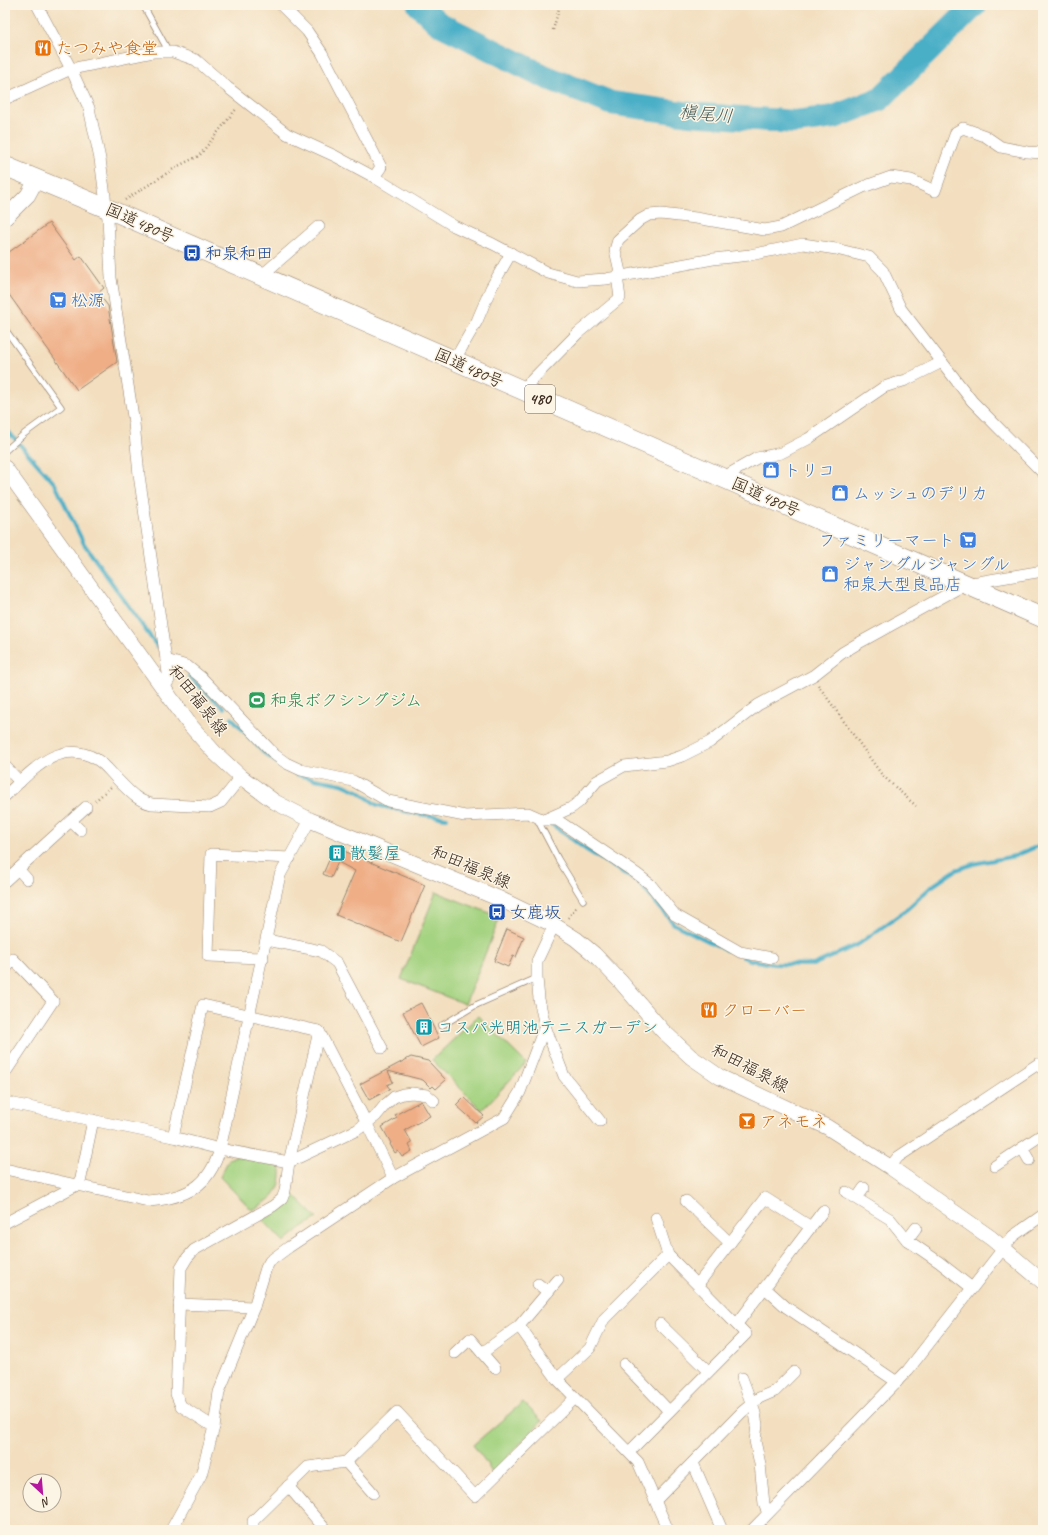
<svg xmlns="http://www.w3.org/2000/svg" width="1048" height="1535" font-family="Caveat,'Klee One',sans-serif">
<rect width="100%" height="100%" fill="#fcf5e5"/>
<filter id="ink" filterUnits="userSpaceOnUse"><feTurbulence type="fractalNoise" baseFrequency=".025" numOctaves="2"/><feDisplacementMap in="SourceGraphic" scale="8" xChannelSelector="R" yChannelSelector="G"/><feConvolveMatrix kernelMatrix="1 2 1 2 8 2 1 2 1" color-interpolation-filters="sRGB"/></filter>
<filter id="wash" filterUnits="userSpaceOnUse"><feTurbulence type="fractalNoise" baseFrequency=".012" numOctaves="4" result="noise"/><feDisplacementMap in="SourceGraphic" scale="16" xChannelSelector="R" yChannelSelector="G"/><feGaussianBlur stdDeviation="0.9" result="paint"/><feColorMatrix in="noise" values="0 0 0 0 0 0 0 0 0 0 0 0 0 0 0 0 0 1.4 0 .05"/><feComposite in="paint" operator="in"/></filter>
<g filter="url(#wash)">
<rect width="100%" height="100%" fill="#f3dfc0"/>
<g fill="#a4d381" stroke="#707e50">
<path d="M436,892L500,917L465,1004L401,979Z"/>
<path d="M478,1016L526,1063L482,1110L432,1060Z"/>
<path d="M235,1156L274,1165L279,1167L281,1170C282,1193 270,1200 252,1210L220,1177L229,1159Z"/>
<path d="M292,1193L317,1218L301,1228L284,1242L263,1220L279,1210Z"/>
<path d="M523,1402L542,1421L492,1473L486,1462L473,1445Z"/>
</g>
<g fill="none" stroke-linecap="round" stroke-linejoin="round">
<g stroke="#48afc7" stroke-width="4">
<path d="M5,428L55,484L84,544L157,646"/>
<path d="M189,676L224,708"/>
<path d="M232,718L264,753L283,767"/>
<path d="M296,774L315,779L342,784L358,791L377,805L411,813L447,818"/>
<path d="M550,823L585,849L638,882L674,924L726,950"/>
<path d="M743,957L750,960L774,964L813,965L859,944L906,910L931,887L956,870L973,864L1015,856L1043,844"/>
</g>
<path stroke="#48afc7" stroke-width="24" d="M419,5L438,23L546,77L611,103L690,114L795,122L834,117L880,99L975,5"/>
</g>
<g id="blocks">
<g fill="#efae86">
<path d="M49,223L76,260L81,256L104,288L98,293L108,306L117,362L77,390L5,289V255Z"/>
<path d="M336,844L345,849L344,851L425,885L401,942L336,915L355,871L338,862L331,878L323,874Z"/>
<path d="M507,929L524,937L516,957L513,956L508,967L494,961Z"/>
<path d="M421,1003L439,1038L421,1047L403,1012Z"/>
<path d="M411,1057L428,1061L446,1080L436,1089L433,1086L431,1088L423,1080L388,1071L393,1082L387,1085L390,1089L369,1100L360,1084Z"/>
<path d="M464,1097L484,1116L476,1123L456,1105Z"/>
<path d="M421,1101L430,1116L405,1130L412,1143L409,1145L412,1151L402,1157L398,1151L395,1153L390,1144L391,1143L382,1127L397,1118L395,1115Z"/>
</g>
</g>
</g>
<g filter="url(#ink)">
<use href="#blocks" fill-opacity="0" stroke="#97846f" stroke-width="1"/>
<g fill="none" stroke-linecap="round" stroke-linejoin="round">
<defs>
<g id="lane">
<path d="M143,5L169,52"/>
<path d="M5,329L61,407L24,434L5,451"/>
<path d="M537,819L558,859L583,900"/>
<path d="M441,1026L476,1005L537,978"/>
</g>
<g id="street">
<path d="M37,5L71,69L89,108L100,159L108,219L111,278L134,423L139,475L169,680L164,688"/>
<path d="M281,5L307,31L322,53L381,167L374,177"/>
<path d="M5,99L71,69L153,52H173L196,60L227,87L287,134L335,156L374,177L454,226L493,244L548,273L577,281L606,279L713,259L750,255L803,244L836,249L869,257L883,271L901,309L972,401L1043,473"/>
<path d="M261,276L319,226"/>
<path d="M621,276L615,250L618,240L640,220L649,215L661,214L696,218L765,230L781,227L863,187L891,177L911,180L935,191L956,132L963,128L985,136L1001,147L1027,152L1043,153"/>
<path d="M454,361L477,321L491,288L511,253"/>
<path d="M521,391L578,333L620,298L617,276"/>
<path d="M722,478L757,458L781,453L808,439L884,387L906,380L942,362"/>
<path d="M166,660L187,666L202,678L275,755L286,763L301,770L353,781L388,801L465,816L528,813L544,820L571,808L579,802L597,781L624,766L667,761L682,756L710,742L758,705L814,675L842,653L857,644L966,584L1043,571"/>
<path d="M5,766L20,782"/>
<path d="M5,796C30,773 59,737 96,759C105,764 111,773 118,780C129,791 137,801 152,804L210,807L221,802L241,777"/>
<path d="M546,820H557L637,874L650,884L675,915L740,952L772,958"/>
<path d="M71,821L80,830"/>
<path d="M18,869L27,879"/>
<path d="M5,881L86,807"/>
<path d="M267,940L321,951L337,963L382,1048"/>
<path d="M263,958L208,956L211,854L290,858"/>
<path d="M5,970L13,959L53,1001L5,1073"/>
<path d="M545,1026L564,1076L600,1121"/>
<path d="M5,1102L173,1137L220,1149L289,1162L357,1130L376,1116L385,1105L394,1097L403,1094L412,1093L427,1095L434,1101"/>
<path d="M173,1137L203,1005L319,1031"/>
<path d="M1022,1148L1029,1160"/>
<path d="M995,1166L1043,1134"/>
<path d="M890,1167L898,1157L1038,1064L1043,1070"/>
<path d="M5,1169L148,1201C186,1198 209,1187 220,1149L280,875L310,820"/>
<path d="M846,1192L890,1219L907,1240L939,1262L972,1288"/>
<path d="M857,1198L864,1188"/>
<path d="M686,1201L730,1243"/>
<path d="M656,1218L668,1255"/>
<path d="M5,1223L77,1185L81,1178L93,1120"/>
<path d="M907,1240L916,1228"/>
<path d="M538,1284L548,1292"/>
<path d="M698,1284L765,1198L811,1227"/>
<path d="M765,1288L786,1307L897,1382"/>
<path d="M179,1304L254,1307"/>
<path d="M660,1324L708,1371"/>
<path d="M737,1324L823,1211"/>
<path d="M519,1326L557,1379L638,1462L668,1530"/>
<path d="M455,1353L470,1339L495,1368"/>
<path d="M482,1353L519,1326L558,1280"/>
<path d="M624,1364L669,1411"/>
<path d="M742,1378L755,1413L757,1425L755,1441L760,1464L764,1504L768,1513"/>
<path d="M557,1379L590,1348L604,1319L668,1255L746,1334L630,1451"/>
<path d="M214,1427L181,1406L176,1394L181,1268L187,1258L194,1250L273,1206L282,1199L285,1191L289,1162L319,1031L366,1122L393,1178"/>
<path d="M346,1462L373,1493"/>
<path d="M693,1463L722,1530"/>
<path d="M288,1486L326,1530"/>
<path d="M656,1500L742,1412L759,1398L775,1391L794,1372"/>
<path d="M171,1530L201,1475L214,1427L219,1392L254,1307L266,1268L270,1261L289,1247L393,1178L504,1118L520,1092L545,1026L539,999L537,978V961L554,925"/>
<path d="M253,1530V1521L308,1467L346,1462L397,1412L475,1496L575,1398"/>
<path d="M752,1530L908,1370L1013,1236L1043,1215"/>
</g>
<g id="secondary">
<path d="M5,218L28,195L36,180"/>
<path d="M5,468L190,725L214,752L241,777L275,802L310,820L500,899L554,925L576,939L594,954L620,981L662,1030L691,1057L720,1077L827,1127L890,1167L991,1238L1043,1282"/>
</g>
<path id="highway" d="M5,166L113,211L1043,618"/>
</defs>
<use href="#lane" stroke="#97846f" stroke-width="7"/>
<use href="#street" stroke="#97846f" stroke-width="12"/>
<use href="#secondary" stroke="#97846f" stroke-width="16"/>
<use href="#highway" stroke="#97846f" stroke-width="20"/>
<g stroke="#97846f" stroke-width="2.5" stroke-dasharray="1 3" stroke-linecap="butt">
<path d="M553,30L560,5"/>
<path d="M125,200L178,166L199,156L237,108"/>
<path d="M818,685L882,775L916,806"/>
<path d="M95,801L111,787"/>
<path d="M568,918L577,906"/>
</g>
<use href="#lane" stroke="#fff" stroke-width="5.5"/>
<use href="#street" stroke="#fff" stroke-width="11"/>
<use href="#secondary" stroke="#fff" stroke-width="15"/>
<use href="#highway" stroke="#fff" stroke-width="19"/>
</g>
</g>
<defs>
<symbol id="restaurant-square" viewBox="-11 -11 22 22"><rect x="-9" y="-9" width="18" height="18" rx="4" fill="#e8710a" stroke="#fcf5e5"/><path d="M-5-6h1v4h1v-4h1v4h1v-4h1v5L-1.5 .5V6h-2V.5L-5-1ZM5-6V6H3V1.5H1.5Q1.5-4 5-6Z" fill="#fff"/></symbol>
<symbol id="bus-square" viewBox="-11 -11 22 22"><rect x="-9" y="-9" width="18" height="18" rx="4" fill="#1a4fb4" stroke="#fcf5e5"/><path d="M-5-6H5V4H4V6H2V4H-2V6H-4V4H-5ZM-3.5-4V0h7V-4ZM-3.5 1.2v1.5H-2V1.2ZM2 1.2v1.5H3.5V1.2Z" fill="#fff"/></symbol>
<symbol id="supermarket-square" viewBox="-11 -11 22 22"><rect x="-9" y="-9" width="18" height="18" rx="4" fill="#3f7fe0" stroke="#fcf5e5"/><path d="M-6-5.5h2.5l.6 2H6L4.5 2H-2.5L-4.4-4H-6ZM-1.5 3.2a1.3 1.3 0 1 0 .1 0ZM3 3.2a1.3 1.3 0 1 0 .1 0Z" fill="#fff"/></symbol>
<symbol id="shop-square" viewBox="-11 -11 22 22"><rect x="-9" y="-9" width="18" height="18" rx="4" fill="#3f7fe0" stroke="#fcf5e5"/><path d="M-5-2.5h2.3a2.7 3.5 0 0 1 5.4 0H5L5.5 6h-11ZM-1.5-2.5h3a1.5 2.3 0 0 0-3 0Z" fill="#fff"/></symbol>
<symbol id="stadium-square" viewBox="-11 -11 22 22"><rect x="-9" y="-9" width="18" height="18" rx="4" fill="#2e9e5b" stroke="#fcf5e5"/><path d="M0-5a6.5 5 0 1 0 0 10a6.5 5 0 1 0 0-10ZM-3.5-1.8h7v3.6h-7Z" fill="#fff"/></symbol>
<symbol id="building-square" viewBox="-11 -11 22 22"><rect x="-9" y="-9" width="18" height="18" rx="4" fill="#0f9aa8" stroke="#fcf5e5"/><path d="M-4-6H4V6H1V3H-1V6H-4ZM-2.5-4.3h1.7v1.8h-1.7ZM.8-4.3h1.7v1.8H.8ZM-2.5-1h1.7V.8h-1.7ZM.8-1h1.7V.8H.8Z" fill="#fff"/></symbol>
<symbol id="bar-square" viewBox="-11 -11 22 22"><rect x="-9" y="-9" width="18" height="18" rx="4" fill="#e8710a" stroke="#fcf5e5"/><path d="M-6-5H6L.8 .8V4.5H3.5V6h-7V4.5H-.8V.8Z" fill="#fff"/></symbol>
</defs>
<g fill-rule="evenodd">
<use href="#restaurant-square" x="33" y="38" width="20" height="20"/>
<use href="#bus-square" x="182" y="243" width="20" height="20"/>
<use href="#supermarket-square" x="48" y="290" width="20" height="20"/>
<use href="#shop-square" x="761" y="460" width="20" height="20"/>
<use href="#shop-square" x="830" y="483" width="20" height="20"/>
<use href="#supermarket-square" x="958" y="530" width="20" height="20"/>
<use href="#shop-square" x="820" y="564" width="20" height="20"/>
<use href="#stadium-square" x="247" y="690" width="20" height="20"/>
<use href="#building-square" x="327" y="843" width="20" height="20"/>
<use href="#bus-square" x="487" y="902" width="20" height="20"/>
<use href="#restaurant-square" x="699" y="1000" width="20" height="20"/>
<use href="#building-square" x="414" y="1017" width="20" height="20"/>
<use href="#bar-square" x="737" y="1111" width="20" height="20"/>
</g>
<g text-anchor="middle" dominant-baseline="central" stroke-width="3" stroke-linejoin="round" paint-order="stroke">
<rect fill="#fcf5e5" stroke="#75675a" stroke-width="1" x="525" y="385" width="30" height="28" rx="3"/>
<g font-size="16" font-weight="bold" fill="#3b2a1e">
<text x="540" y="399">480</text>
</g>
<g font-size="17" fill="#c56008" stroke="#fcf5e5" text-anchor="start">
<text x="56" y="48">たつみや食堂</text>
<text x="722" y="1010">クローバー</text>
<text x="760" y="1121">アネモネ</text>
</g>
<g font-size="17" fill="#3b2a1e" stroke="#fcf5e5">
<text transform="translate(140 223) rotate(24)">国道480号</text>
<text transform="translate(469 368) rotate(24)">国道480号</text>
<text transform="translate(766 497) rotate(24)">国道480号</text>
<text transform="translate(198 700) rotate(52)">和田福泉線</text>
<text transform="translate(471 867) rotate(23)">和田福泉線</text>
<text transform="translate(750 1068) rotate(28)">和田福泉線</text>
</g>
<g font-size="17" fill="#164399" stroke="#fcf5e5" text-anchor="start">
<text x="205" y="253">和泉和田</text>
<text x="510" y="912">女鹿坂</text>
</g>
<g font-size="17" fill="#366cbe" stroke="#fcf5e5" text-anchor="start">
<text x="71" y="300">松源</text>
<text x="784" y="470">トリコ</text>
<text x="853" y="493">ムッシュのデリカ</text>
<text x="955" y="540" text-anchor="end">ファミリーマート</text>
<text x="843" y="564">ジャングルジャングル<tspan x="843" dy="20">和泉大型良品店</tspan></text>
</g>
<g font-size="17" fill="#27864d" stroke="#fcf5e5" text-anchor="start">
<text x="270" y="700">和泉ボクシングジム</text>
</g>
<g font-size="17" fill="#0d838f" stroke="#fcf5e5" text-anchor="start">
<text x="350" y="853">散髪屋</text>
<text x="437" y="1027">コスパ光明池テニスガーデン</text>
</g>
<g font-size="18" font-style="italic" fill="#405959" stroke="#fcf5e5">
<text transform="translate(706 114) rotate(5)">槇尾川</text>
</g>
</g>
<rect width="1048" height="1535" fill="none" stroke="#fcf5e5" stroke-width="20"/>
<g transform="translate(42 1493) rotate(154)"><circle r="19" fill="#fcf5e5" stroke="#afa495"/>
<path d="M0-3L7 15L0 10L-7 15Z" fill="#b5179e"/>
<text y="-6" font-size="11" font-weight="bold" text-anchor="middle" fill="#3b2a1e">N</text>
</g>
</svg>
